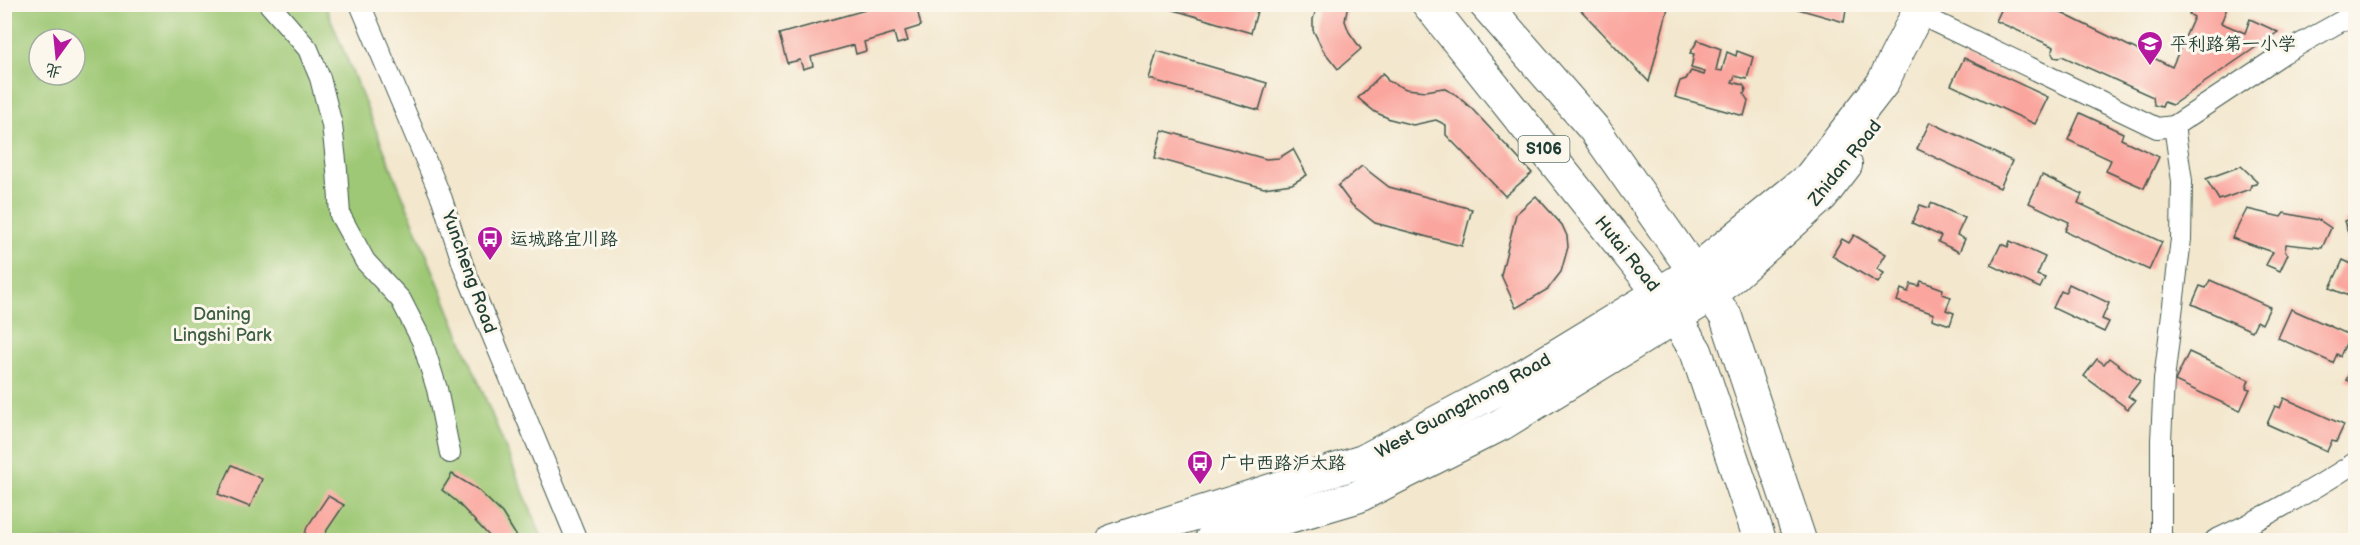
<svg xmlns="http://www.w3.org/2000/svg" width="2360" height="545" font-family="'Balsamiq Sans','LXGW WenKai TC',sans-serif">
<rect width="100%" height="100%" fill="#fbf7ec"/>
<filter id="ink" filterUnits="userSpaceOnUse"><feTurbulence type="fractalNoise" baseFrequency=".0167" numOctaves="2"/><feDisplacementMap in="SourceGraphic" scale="12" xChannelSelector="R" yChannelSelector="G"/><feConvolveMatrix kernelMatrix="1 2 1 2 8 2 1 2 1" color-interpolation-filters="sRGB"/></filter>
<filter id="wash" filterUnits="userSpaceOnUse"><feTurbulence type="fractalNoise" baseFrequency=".008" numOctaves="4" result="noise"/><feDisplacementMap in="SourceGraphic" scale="24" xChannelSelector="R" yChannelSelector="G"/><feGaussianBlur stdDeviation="1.35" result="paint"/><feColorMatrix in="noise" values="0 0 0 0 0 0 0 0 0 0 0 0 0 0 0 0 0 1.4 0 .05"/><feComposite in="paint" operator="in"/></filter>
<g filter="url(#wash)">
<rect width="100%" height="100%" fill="#f3e7cd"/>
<path fill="#9ec875" stroke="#5e8254" stroke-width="1.5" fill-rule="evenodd" d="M4,5H325L543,540H5ZM39,39H75V75H39Z"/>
<g id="blocks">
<g fill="#faa69e">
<path d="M887,4H916L921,26L905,31L908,41L897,44L894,33L864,42L866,51L856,54L854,45L811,57L813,66L803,69L800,60L787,63L779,34Z"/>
<path d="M1154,4H1259L1251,33Z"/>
<path d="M1318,4H1348L1345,21L1349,32L1361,49L1338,69L1323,50L1313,30V19Z"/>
<path d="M1575,4H1669L1649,82Z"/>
<path d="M1847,4L1844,22L1784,5V4Z"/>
<path d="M2004,4H2050L2049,7L2172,67L2194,17L2189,14L2193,4H2219L2227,8L2221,23L2245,33L2250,19L2278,32L2172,105L2164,102L2162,107L2154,105L2153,97L2062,56L2059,58L2054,57L2052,53L2054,47L1996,21Z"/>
<path d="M1698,40L1721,49L1716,70L1722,71L1727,52L1736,56L1737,51L1753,57L1747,79L1735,76L1732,82L1743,85L1746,89L1744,94L1748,101L1744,116L1675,97L1680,81L1686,79L1691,71L1704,75L1705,72L1691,68L1694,54L1690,53Z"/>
<path d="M1157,51L1267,83L1259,110L1149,79Z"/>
<path d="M1964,58L2048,97L2035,124L1951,85Z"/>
<path d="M1383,73L1388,81L1406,89L1426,91L1443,88L1455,94L1472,109L1532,173L1505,196L1446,135V125L1436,120L1413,125L1390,119L1375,112L1358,98Z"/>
<path d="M2080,113L2123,133L2121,139L2159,157L2144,188L2106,171L2111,160L2068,140Z"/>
<path d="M1930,122L2012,161L2000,188L1917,149Z"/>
<path d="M1162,130L1266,159L1279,158L1293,149L1307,175L1292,184L1264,188L1155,158Z"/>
<path d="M1362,166L1389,187L1472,209L1462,246L1375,223L1352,205L1338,186Z"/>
<path d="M2241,166L2257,181L2256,184L2251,185L2250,189L2219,200L2206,179Z"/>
<path d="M2042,175L2082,194L2078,203L2162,242L2149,270L2065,231L2069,222L2029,203Z"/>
<path d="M1536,196L1562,225L1567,236L1568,247L1561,272L1554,281L1548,289L1516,308L1501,275L1516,214Z"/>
<path d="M1931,203L1965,218L1957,235L1965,239L1959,252L1938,242L1941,236L1912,223L1920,205L1929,208Z"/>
<path d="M2247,209L2281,217L2284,213L2319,220L2331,228L2322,248L2286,244L2285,252L2288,254L2280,271L2266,265L2273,252L2232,238Z"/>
<path d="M2356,217V254L2344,221Z"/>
<path d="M1854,235L1886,254L1877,269L1884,273L1878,283L1832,256L1842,239L1849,243Z"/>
<path d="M2010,241L2045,257L2037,275L2045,278L2040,288L1991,265L2001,244L2008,247Z"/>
<path d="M2343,260L2356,266V299L2330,288Z"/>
<path d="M2210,280L2270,307L2262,324L2257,321L2252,331L2192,304L2200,286L2206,288Z"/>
<path d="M1921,281L1943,289L1942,294L1951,297L1946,310L1954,313L1950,325L1932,319L1934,314L1897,301L1901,289L1908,292L1911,284L1919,286Z"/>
<path d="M2069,284L2109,303L2102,319L2109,322L2104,332L2053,308L2061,291L2065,293Z"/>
<path d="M2291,309L2350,335L2340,356L2337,354L2333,363L2278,338Z"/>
<path d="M2189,352L2249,380L2246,388L2250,389L2240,411L2175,381Z"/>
<path d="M2109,358L2140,381L2128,396L2135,401L2128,409L2084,376L2097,359L2104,364Z"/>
<path d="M2356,360V384L2346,380Z"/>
<path d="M2284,398L2344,425L2336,442L2332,441L2327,451L2267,424L2275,406L2280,408Z"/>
<path d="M232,465L262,479L250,507L218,494Z"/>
<path d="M452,474L477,489L502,513L519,540H493L456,501L442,490Z"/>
<path d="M328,496L344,505L327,530L324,540H303L307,527Z"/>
</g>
</g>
</g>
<g filter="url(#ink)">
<use href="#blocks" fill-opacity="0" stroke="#3f564b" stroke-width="1.5"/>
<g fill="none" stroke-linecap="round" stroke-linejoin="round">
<defs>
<g id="street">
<path d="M269,4L308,49L320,78L332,125L337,170L340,215L365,261L401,300L422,341L437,389L450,453"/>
<path d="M360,4L442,199L463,265L577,540"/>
<path d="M1935,22L2157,128L2174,126"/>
<path d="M2164,540L2161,538V440L2164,380L2181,239L2182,181L2174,126L2284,53L2356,13"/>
<path d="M2215,540C2264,518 2310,492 2356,462"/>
</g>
<g id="primary">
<path d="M1428,4L1660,294L1696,351L1760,540"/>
<path d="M1485,4L1594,129L1726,317L1800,540"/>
<path d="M1113,540L1363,461L1514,381L1695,271L1810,177L1882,84L1922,4"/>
<path d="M1211,540L1357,497L1502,424L1712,295L1822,196L1846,165"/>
</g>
</defs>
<use href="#street" stroke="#3f564b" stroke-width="22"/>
<use href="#primary" stroke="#3f564b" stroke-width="34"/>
<use href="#street" stroke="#fff" stroke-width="20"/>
<use href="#primary" stroke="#fff" stroke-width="32"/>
</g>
</g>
<defs>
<symbol id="school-pin" viewBox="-11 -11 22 30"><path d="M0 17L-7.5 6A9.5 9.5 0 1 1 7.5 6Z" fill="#b5179e" stroke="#fbf7ec"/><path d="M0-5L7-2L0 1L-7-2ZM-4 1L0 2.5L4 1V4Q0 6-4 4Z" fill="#fff"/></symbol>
<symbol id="bus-pin" viewBox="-11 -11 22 30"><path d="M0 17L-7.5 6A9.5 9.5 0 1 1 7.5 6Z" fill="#b5179e" stroke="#fbf7ec"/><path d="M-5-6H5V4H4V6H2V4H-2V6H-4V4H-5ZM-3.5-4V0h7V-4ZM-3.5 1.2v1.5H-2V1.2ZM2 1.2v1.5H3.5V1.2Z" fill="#fff"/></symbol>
</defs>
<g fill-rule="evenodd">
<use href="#school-pin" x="2135" y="29" width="30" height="40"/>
<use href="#bus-pin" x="475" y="224" width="30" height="40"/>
<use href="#bus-pin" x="1185" y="448" width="30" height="40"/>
</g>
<g text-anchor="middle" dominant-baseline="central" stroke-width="6" stroke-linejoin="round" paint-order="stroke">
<rect fill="#fbf7ec" stroke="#61756b" stroke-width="1.5" x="1518.5" y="136" width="51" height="26" rx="4.5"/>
<g font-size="16" font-weight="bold" fill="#1f3d34">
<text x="1544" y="149">S106</text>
</g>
<g font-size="18" fill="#1f3d34" stroke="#fbf7ec" text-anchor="start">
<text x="2170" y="44">平利路第一小学</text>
<text x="510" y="239">运城路宜川路</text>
<text x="1220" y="463">广中西路沪太路</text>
</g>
<g font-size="18" fill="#1f3d34" stroke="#fbf7ec">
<text transform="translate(1845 163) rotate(-51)">Zhidan Road</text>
<text transform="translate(1627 254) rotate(51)">Hutai Road</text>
<text transform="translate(469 272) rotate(70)">Yuncheng Road</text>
<text transform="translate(1463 406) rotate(-29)">West Guangzhong Road</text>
</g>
<g font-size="18" fill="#3f6044" stroke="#fbf7ec">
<text x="222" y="314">Daning<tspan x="222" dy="21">Lingshi Park</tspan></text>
</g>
</g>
<rect width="2360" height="545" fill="none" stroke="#fbf7ec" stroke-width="24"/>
<g transform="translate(57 57) rotate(195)"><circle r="28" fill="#fbf7ec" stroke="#a3ada2" stroke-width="1.5"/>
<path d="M0-4.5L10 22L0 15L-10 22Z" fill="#b5179e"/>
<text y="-9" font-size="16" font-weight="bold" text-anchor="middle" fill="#1f3d34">北</text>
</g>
</svg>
